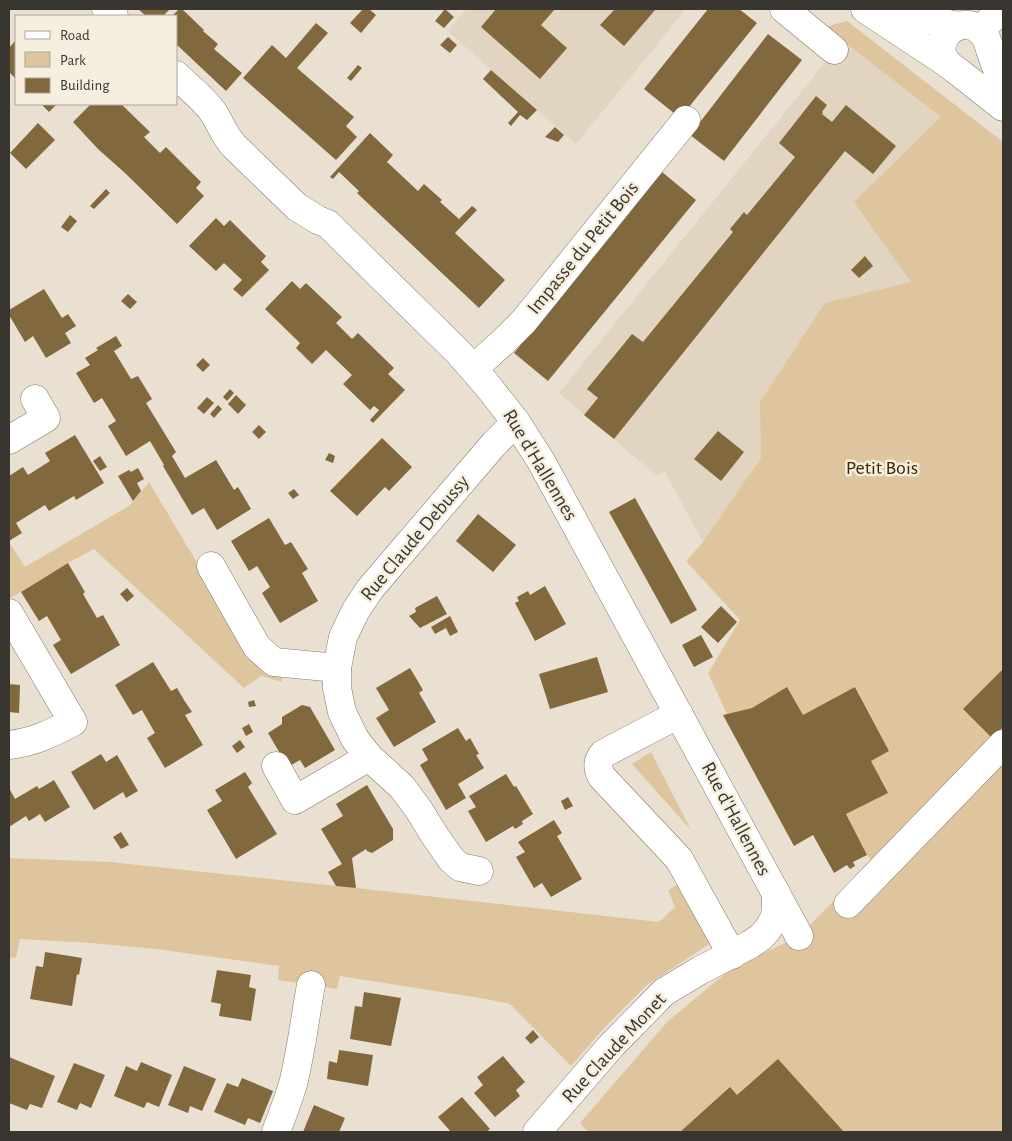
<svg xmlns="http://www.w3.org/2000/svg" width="1012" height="1141" font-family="'Alegreya Sans',sans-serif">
<rect width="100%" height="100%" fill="#e9e0d2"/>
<g fill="#e1d4c0">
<path d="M466,9H686L576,144L491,70L448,31Z"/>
<path d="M843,40L941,117L1003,170L703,542L665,472L656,475L559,393Z"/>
</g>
<g fill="#dec59d">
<path d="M847,21L1003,142V1132H588L580,1123L668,1021L731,969L799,936L872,862L867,855L846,814L888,793L871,761L889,751L856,687L803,715L787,687L752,708L727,714L708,673L740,620L686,561L703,542L761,458L760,402L825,303L911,282L854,202L941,117L825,27Z"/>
<path d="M149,482L246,645L282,676V682L261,676L244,688L94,549L68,563L9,599V542L25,567L129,506Z"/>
<path d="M651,752L691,830L632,764Z"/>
<path d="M9,858L110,862L356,888L659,922L675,907L668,890L681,883L714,941L647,985L605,1027L571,1066L510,1004L486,999L340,976L337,989L278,980L279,966L156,949L91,943L20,939L16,958L9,957Z"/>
</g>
<g fill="#81683d">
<path d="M138,9H170L163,16H146Z"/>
<path d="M179,9H182L204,30L203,31L218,44L214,49L242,73L226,91L176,44V16H172Z"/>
<path d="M363,9H369L376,15L361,33L350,23Z"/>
<path d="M445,9L454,17L444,28L435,21Z"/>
<path d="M496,9H555L541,25L567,48L540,79L481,27Z"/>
<path d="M615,9H656L624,46L600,25Z"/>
<path d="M708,9H739L757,23L680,118L644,89Z"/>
<path d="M316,23L328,33L297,68L354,117L346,126L357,137L336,160L243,78L272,45L286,58Z"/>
<path d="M768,34L802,60L724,161L690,135Z"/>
<path d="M448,37L457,45L450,53L440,45Z"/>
<path d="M16,40V79L9,72V48Z"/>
<path d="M358,65L362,68L351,81L347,78Z"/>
<path d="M491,70L537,110L527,120L520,115L511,126L508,123L518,112L483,79Z"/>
<path d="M816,96L827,105L822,112L823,113L822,114L832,122L846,105L896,146L873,174L845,151L614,439L584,415L598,398L587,389L632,334L643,342L733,232L730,229L744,212L747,215L795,157L779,143Z"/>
<path d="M41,104H57L49,112Z"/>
<path d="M91,104H121L150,132L144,137L160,153L166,147L201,182L196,188L204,196L177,224L125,173L98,149L73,122Z"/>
<path d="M38,123L55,140L26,169L10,153Z"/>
<path d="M555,127L564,135L558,142L545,137Z"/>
<path d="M370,133L393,155L387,162L418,191L424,184L442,200L440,202L459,219L472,206L477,210L455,233L505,280L479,308L357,193L359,191L339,172L333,179L330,177Z"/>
<path d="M662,172L696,200L548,381L514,353Z"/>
<path d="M106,189L110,193L94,209L90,206Z"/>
<path d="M70,215L77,221L68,232L61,227Z"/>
<path d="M216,218L224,226L230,220L266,256L261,262L269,270L242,297L233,289L242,280L224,263L216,271L189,246Z"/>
<path d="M865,256L873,266L859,278L851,270Z"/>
<path d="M292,281L300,289L306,283L342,317L336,323L352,339L358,333L394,368L388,374L405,390L373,423L370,420L379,410L374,406L370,410L343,384L352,375L326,350L312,364L296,348L300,343L265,309Z"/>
<path d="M44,289L62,318L68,314L76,326L65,333L71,343L46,358L33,336L25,342L9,315V310Z"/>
<path d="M128,294L137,302L130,309L121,301Z"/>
<path d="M116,336L122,346L114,351L131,379L138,376L152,399L146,403L176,452L172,456L185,478L216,460L234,490L238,487L251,509L217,530L204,508L192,515L163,466L164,465L150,441L126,456L108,426L116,421L102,398L94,403L76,373L90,365L85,358L98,350L96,348Z"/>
<path d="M203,358L210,365L203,372L196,365Z"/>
<path d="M230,389L234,393L227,401L223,397Z"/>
<path d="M236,395L246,405L238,414L228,404Z"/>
<path d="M207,397L214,403L204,414L197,408Z"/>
<path d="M218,405L222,409L214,418L210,414Z"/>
<path d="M259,425L266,432L259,439L252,432Z"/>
<path d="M718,431L744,452L721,481L694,459Z"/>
<path d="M75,435L104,483L76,500L74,496L49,511L45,505L16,523L22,533L9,541V476L23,467L28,475L50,461L45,453Z"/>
<path d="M382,438L412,467L389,491L385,487L357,516L330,491Z"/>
<path d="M329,453L335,456L333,463L325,460Z"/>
<path d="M100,456L107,467L100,471L93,461Z"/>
<path d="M138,468L144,479L137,483L141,491L133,501L118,476L129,470L131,472Z"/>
<path d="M294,489L299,495L293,499L288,493Z"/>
<path d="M635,498L697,610L671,624L644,575L609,512Z"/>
<path d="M478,514L516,545L493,572L456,541Z"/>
<path d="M269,518L285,545L291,542L308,569L302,573L318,601L280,623L262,593L270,587L257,566L249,571L231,541Z"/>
<path d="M68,563L85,592L83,594L97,618L103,615L120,645L71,674L53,645L61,640L47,616L39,621L21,592Z"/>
<path d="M545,586L566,624L535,641L515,603L519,601L517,597L528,591L530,595Z"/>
<path d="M127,588L134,596L127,602L120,594Z"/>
<path d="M437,596L447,614L420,628L409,616L416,612L415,608Z"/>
<path d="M721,606L737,622L718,643L701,627Z"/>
<path d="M450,616L458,632L450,636L446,628L435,634L431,627Z"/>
<path d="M701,635L713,657L694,667L682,645Z"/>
<path d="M597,657L608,692L550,709L539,674Z"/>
<path d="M153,662L171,691L177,688L184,700L192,712L185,715L203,745L165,768L147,738L155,733L142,710L133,715L115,685Z"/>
<path d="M410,668L423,690L419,693L436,722L394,747L376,718L389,710L376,688Z"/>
<path d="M1003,669V727L992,738L963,709Z"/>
<path d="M9,684L20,685L19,713L9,712Z"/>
<path d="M787,687L803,715L855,687L889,751L871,761L888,793L846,814L867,855L853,862L855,866L850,869L847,865L834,873L813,835L794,846L723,715L752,708Z"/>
<path d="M254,700L256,706L249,707L248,702Z"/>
<path d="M302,705L310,707L335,750L305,768L300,760L288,767L268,733L282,724V717Z"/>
<path d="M249,724L253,732L246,736L242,728Z"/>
<path d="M458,728L466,741L470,738L479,754L476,755L484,768L458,784L466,798L446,810L420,765L428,760L422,749Z"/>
<path d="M240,740L245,747L237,753L232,746Z"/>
<path d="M101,754L106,762L117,755L138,791L126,798L123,792L94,810L71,772Z"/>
<path d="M245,772L252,783L248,787L277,834L236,859L207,810L222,801L215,790Z"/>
<path d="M506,774L514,787L516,786L533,814L522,821L523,824L515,829L513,826L486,842L468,811L476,807L469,796Z"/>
<path d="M54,780L70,807L45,822L40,814L29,821L26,816L9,827V788L15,799L37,786L39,789Z"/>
<path d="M367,785L393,829V840L372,853L367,851L366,849L352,858L356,888L336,886L328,872L342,864L321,829L343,816L336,804Z"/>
<path d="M568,797L573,806L565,810L561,801Z"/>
<path d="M554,820L562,833L557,836L582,879L551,897L542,883L534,888L516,857L525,852L518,842Z"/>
<path d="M121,832L129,845L121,849L113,837Z"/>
<path d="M45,952L82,958L79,975L77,974L72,1006L30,999L36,966L43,967Z"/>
<path d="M217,970L251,975L249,987L256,989L251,1021L219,1016L221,1004L211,1002Z"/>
<path d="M364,992L401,998L391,1046L350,1039L355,1006L362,1007Z"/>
<path d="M533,1030L539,1037L531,1044L525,1038Z"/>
<path d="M339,1050L373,1055L368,1086L327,1079L329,1061L337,1063Z"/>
<path d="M503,1056L525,1082L516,1090L520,1096L495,1117L474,1093L483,1085L477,1077Z"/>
<path d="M9,1057L55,1076L42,1108L30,1104L27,1110L9,1103Z"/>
<path d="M778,1059L844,1132H680L730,1087L737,1095Z"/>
<path d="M141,1062L172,1075L159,1107L147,1102L144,1108L114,1096L126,1066L137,1071Z"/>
<path d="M74,1063L105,1075L91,1108L80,1103L77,1110L57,1102Z"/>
<path d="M184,1066L216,1079L202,1111L190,1106L188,1113L168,1105Z"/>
<path d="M242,1078L273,1091L260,1123L248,1118L245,1125L214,1112L227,1083L238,1087Z"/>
<path d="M462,1097L490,1129L486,1132H451L438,1117Z"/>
<path d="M314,1105L345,1118L339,1132H303Z"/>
</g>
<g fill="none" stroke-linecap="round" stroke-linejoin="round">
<defs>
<g id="minor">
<path d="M106,9L114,16"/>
<path d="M784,9L834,50"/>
<path d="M865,9L947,63"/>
<path d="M894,9L923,19L959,26"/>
<path d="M980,31L1001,9"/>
<path d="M176,75C188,87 203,98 213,112C221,124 223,134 234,146L297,207L318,220L328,224L341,237L459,353L487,385L516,422L541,461L799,936"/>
<path d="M1003,86C999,75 995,64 991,53C989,47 988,40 984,35C962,5 919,48 956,70L1003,107"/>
<path d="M473,369L503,342L524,321L686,120"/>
<path d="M9,440L46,418L35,399"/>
<path d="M211,566L257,647L274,662L337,668"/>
<path d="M9,613L73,722C50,734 34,742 9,745"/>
<path d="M679,714L603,754C597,761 597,769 602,777L679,859L732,955"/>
<path d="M276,766L295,800L369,757"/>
<path d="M479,871L460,867L451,859L433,833L419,810L402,787L369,757L355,739L342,712L337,688V668L343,637L356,610L370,589L494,444L516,422"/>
<path d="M848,904L1003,744"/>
<path d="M276,1132C282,1116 288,1101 293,1084C301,1052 305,1018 311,985"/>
<path d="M537,1132L611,1046L664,992L699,971L751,944L761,937L768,929L775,917L776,905V893"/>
</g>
</defs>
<use href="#minor" stroke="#827a6e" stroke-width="29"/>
<use href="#minor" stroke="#fff" stroke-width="28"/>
</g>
<g text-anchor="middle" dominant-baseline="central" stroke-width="5" stroke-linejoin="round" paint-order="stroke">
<g font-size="20" fill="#393631" stroke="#f6eedf">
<text transform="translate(583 248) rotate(-51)">Impasse du Petit Bois</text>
<text transform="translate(540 465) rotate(59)">Rue d'Hallennes</text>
<text transform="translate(415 538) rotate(-50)">Rue Claude Debussy</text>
<text transform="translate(736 819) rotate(62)">Rue d'Hallennes</text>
<text transform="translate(614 1048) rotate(-47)">Rue Claude Monet</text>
</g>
<g font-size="20" fill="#3b2801" stroke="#f6eedf">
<text x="882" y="468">Petit Bois</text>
</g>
</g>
<rect width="1012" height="1141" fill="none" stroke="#393631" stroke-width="20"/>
<rect x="15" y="15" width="162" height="90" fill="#f6eedf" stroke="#aaa499"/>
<rect x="25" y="31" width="25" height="8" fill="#ffffff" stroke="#aaa499"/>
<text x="60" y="40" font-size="15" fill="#393631">Road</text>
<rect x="25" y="52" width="25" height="15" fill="#dec59d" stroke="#aaa499"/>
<text x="60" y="65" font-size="15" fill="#393631">Park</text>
<rect x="25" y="78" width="25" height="15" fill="#81683d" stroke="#aaa499"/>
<text x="60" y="90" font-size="15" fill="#393631">Building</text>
</svg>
